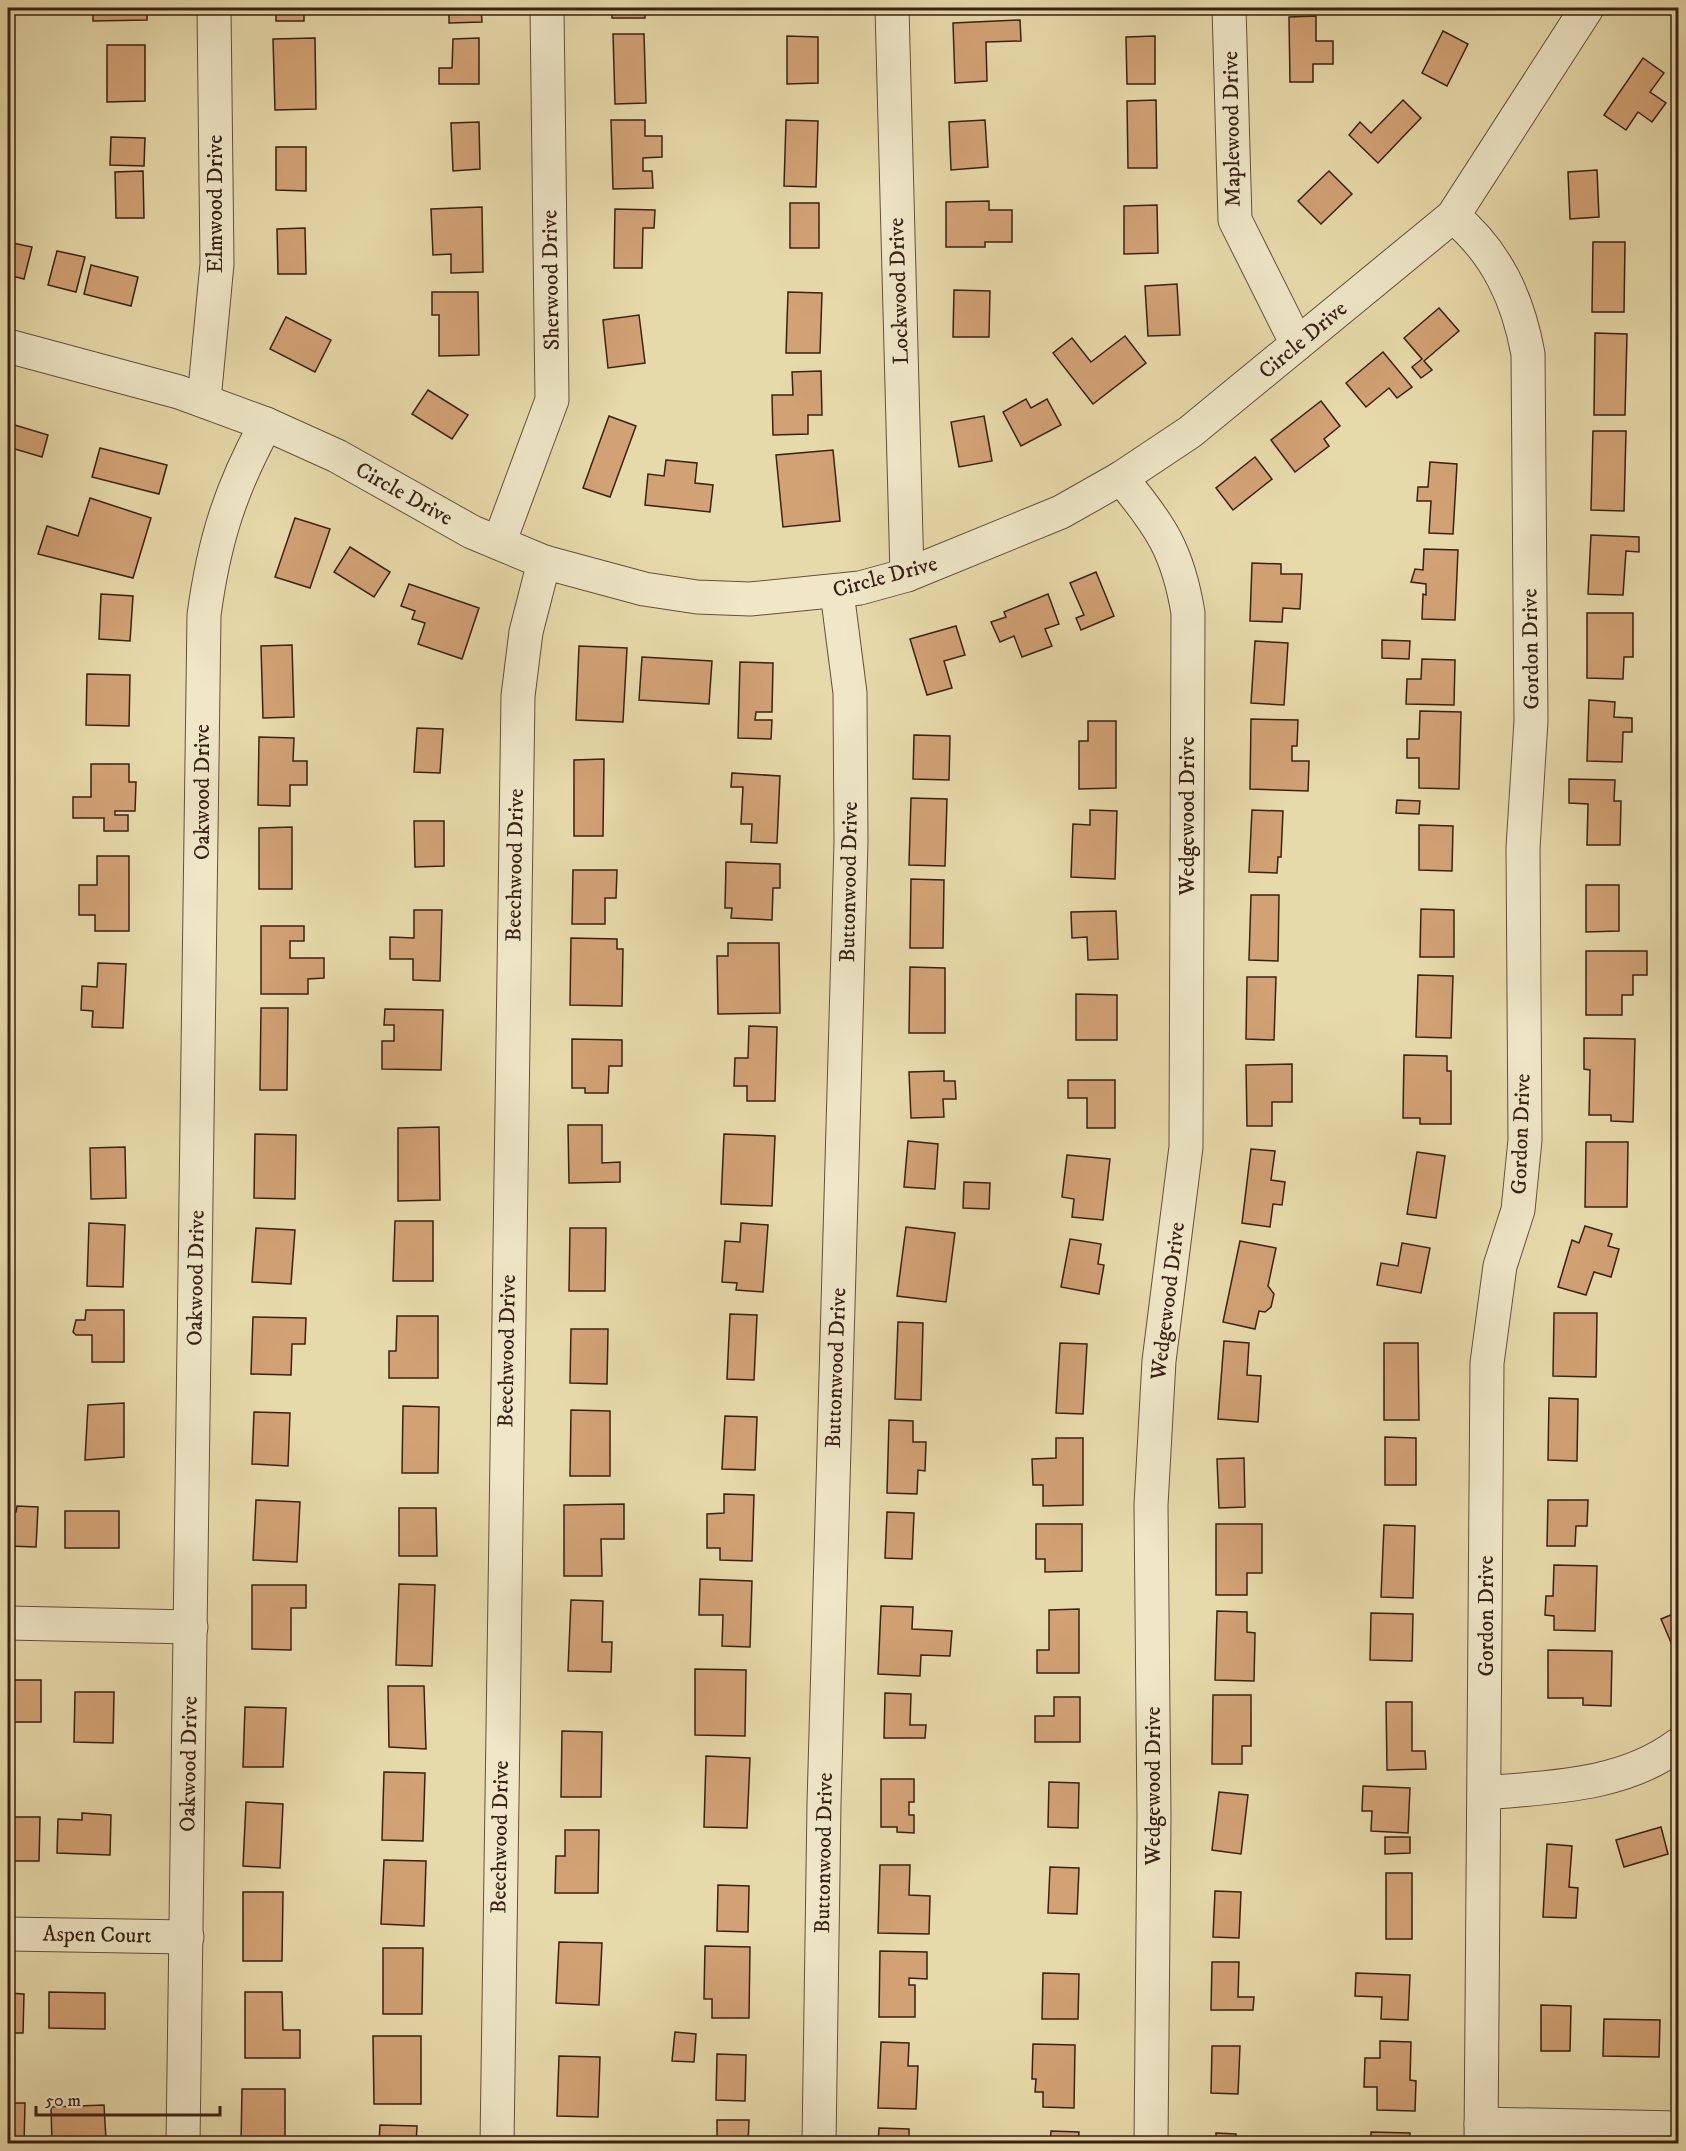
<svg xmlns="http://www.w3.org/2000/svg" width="1686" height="2151" font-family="'IM FELL DW Pica',serif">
<rect width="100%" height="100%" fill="#e7daaa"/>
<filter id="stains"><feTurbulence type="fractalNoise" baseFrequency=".00333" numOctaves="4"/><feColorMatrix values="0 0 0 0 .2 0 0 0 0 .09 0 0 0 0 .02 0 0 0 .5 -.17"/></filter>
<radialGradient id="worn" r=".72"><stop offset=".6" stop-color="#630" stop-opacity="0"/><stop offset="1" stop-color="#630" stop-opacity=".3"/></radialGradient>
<g fill="#d2a275" stroke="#3a2117" stroke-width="1.5">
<path d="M93,8H147V20L93,21Z"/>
<rect x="276" y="8" width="28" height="13"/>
<path d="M449,8H481L482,22L449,23Z"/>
<rect x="612" y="8" width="33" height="10"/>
<path d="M1316,16V41H1333V64H1313V82H1290L1289,17Z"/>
<path d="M1020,20L1021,41L986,42L987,81L955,83L953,23Z"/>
<path d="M1443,31L1468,44L1447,86L1422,73Z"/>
<path d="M613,34H644L646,103L615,104Z"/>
<path d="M787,36L818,37V83L787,84Z"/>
<path d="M1155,36V84H1127L1126,37Z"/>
<path d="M315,38L316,109L275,110L273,39Z"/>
<path d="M479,38V84H439V68H452L453,39Z"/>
<path d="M107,45H145V101L107,102Z"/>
<path d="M1643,58L1664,73L1650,92L1666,103L1652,122L1638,112L1626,130L1604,115Z"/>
<path d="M1156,100L1157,168H1128L1127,101Z"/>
<path d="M1403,100L1421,118L1378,163L1349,135L1360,122L1371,133Z"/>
<path d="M611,120H645V136H662V157L643,158V171H652L653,188L613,189Z"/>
<path d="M786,120L818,121L816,187L784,186Z"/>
<path d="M985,120L988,167L951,170L949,122Z"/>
<path d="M479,122L480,169L453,171L451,123Z"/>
<path d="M111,137L145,138L144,166L110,165Z"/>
<path d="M276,147H306V191L276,190Z"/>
<path d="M1597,170L1599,217L1570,219L1568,172Z"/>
<path d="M143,171L144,218H116L115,172Z"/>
<path d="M1329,171L1352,194L1321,224L1298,201Z"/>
<path d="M989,201V210H1012V242H985V247H946V202Z"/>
<rect x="790" y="203" width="29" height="45"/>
<path d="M1157,205L1158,253L1124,254V206Z"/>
<path d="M482,207L483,272L451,273V254L433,255L431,209Z"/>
<path d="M615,209L655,210L654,228H643L642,268H614Z"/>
<path d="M305,228L306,274H278L277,229Z"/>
<path d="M8,242L32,247L24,279L8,275Z"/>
<path d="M1593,242H1625L1624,312H1592Z"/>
<path d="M57,251L85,257L76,292L48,285Z"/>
<path d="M91,265L138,277L131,306L84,294Z"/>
<path d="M1177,284L1180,335L1148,336L1145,286Z"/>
<path d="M954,290L990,291L989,337H953Z"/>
<path d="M432,292H478L479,355L439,356V315H432Z"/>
<path d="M788,292L822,293L820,353H786Z"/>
<path d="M1439,308L1459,331L1424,361L1432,370L1421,378L1412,367L1422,359L1404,338Z"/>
<path d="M639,315L645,363L608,368L603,320Z"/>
<path d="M286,317L331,340L315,372L270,349Z"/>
<path d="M1595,333L1627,334L1625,415H1594Z"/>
<path d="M1125,336L1146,363L1093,404L1053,353L1072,338L1091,362Z"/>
<path d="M1383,352L1412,387L1397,398L1389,388L1366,407L1346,383Z"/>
<path d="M821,371L822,415H808V434L773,435L772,395H793L792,372Z"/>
<path d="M428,390L468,415L452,439L412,414Z"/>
<path d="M1026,399L1031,408L1047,399L1061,425L1021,446L1003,412Z"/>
<path d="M1321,401L1340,426L1324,439L1329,446L1295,472L1271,440Z"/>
<path d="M609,416L636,426L610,497L583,488Z"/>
<path d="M984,416L992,461L959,467L951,422Z"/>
<path d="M8,423L48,435L42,457L8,447Z"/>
<path d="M1593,431H1626L1624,511L1591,510Z"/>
<path d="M100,448L167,465L159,494L92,477Z"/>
<path d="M833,450L840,521L783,527L776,455Z"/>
<path d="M1255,457L1272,479L1233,510L1216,488Z"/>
<path d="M666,460L697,463L695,483L713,485L710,512L645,505L648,474L664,476Z"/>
<path d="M1430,462L1457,464L1453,534L1429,533L1431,501H1417L1418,487H1428Z"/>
<path d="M90,498L151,518L133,578L38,554L47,526L78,536Z"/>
<path d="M295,518L330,529L310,588L275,577Z"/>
<path d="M1591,535L1639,537V552L1626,551L1623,595L1588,594Z"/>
<path d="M350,547L390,572L374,597L334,572Z"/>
<path d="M1424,549L1458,550L1455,620L1422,619L1423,594L1426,595V584L1411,582L1415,569L1423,570Z"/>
<path d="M1252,563L1281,564V574H1302L1300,609L1283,608L1282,622L1250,621Z"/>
<path d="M1096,572L1114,616L1081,630L1076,618L1084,615L1070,583Z"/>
<path d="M409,584L479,608L462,659L418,644L425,623L412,619L415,611L401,606Z"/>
<path d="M101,594L133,596L130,641L99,639Z"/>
<path d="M1048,594L1059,624L1045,629L1052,646L1022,657L1014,636L1000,642L991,622L1006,617L1004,612Z"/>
<path d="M1587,613H1633V657H1624L1623,679L1587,678Z"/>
<path d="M956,626L965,655L944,661L952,688L927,695L910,639Z"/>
<path d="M1382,640L1410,641L1409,659L1382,658Z"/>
<path d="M1255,641L1288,643L1284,705L1251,703Z"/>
<path d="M292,645L294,717L263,718L261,646Z"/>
<path d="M579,646L627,648L623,722L576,720Z"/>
<path d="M642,657L712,661L709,704L639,700Z"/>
<path d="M1422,659L1455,660L1454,705L1406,704L1407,679H1421Z"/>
<path d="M740,662L773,663L772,712H756L755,720H772L771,739L738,738Z"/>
<path d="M87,674L130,675L129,726L86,725Z"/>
<path d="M1589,700L1615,702L1614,717L1632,718V732H1623L1622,762L1587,761Z"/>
<path d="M1420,711L1461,712L1459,789L1419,788V758H1407V739H1419Z"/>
<path d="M1251,719L1298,720L1297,746H1292V761H1309L1308,791L1250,789Z"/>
<path d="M1088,721H1116V788L1079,789V741H1088Z"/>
<path d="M417,728L443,729L440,773L414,772Z"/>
<path d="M914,735L950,736L949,780L913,779Z"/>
<path d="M259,737L294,738L293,761H307V785H290V806L258,805Z"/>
<path d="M604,759L603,836H574V760Z"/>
<path d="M91,764H129V782H136L135,811H115V815H128V831H104V818H73V797H91Z"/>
<path d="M732,773L780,776L777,843L751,842L752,824H741L743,787H731Z"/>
<path d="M1569,779L1615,780L1614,801H1621L1620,845H1587L1588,804L1569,803Z"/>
<path d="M911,798L947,799L945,866L909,865Z"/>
<path d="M1397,800L1420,801L1419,814L1396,813Z"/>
<path d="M1090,810L1117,811L1115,879L1071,877L1073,824L1090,825Z"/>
<path d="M1252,810L1283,811L1281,857H1278L1277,873L1249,872Z"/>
<path d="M414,821H444V866L415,867Z"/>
<path d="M1419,825L1453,826L1452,871L1419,870Z"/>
<path d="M292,827V889H259V828Z"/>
<path d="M97,856H129V931H95V915H79V885H97Z"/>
<path d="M726,862L780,864V888H773L772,920L731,918L732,908H725Z"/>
<path d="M573,870H617L616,898H605V924H572Z"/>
<path d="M911,879L944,880L943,948H910Z"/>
<path d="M1586,885H1619V931L1586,932Z"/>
<path d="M1251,895H1279L1278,961L1249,960Z"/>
<path d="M1421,909L1454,910V957H1420Z"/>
<path d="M414,910H442L440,981L413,980V959H390V937L414,938Z"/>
<path d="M1116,911L1118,959L1088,960L1087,937L1072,938L1071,912Z"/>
<path d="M261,926H304V941H290V958H324V978L308,979V994H261Z"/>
<path d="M571,938L617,939V949H623L622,1006L570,1005Z"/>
<path d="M728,943H779L780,1013L718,1014L717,956H728Z"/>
<path d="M1586,951H1647V975H1633V995H1622V1015H1586Z"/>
<path d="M98,963L126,964L123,1028L92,1027L93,1011L81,1010L82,986L97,987Z"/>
<path d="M910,967L945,968V1033H909Z"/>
<path d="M1418,975L1453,976L1451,1038L1416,1037Z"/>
<path d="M1247,977H1276L1274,1040L1246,1039Z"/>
<path d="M1076,994L1117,995V1040H1076Z"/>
<path d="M261,1008H288L287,1090H260Z"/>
<path d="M385,1009L443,1010L441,1070L382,1069V1041H394V1025H384Z"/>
<path d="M749,1026L777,1027L775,1101H747V1086H734L735,1058H748Z"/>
<path d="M1584,1038L1635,1039L1633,1122L1611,1121V1115H1589L1590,1070L1584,1069Z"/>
<path d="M572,1039L622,1040V1066H609L608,1093H585V1088H572Z"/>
<path d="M1404,1055L1447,1056V1071H1451V1124H1420V1118H1403Z"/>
<path d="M1292,1064V1102H1272V1126H1247L1246,1065Z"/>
<path d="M944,1071V1081H955L956,1099H943L944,1117L911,1118L909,1072Z"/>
<path d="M1068,1080H1115V1128H1087V1098H1068Z"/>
<path d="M568,1125H602V1163L620,1162V1182L569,1183Z"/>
<path d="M439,1127L440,1200L398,1201V1128Z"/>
<path d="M255,1134L296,1135L295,1199L254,1198Z"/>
<path d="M724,1134L775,1136L772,1206L721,1204Z"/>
<path d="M908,1141L938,1144L935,1189L904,1187Z"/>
<path d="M1586,1142H1628L1627,1207H1585Z"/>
<path d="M125,1147L126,1198L91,1199L90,1148Z"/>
<path d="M1251,1149L1275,1151L1271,1180L1285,1182L1282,1205L1273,1204L1270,1227L1242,1223Z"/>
<path d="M1417,1152L1445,1156L1436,1218L1407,1214Z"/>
<path d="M1067,1155L1110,1159L1103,1220L1072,1217L1074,1199L1062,1197Z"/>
<path d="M964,1182L990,1183L989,1209L963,1208Z"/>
<path d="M395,1221H433V1281H393Z"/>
<path d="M89,1223L125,1225L123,1287L87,1286Z"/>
<path d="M741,1223L768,1225L763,1292L736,1290L737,1283L722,1282L725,1241L740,1242Z"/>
<path d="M1585,1226L1612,1234L1608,1246L1619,1249L1611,1277L1594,1272L1586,1295L1558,1287L1572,1240L1579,1243Z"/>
<path d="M906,1227L955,1233L946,1302L897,1296Z"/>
<path d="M256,1228L295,1230L291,1284L252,1282Z"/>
<path d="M570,1228H606L605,1291H569Z"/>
<path d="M1070,1239L1101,1244L1098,1264L1104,1265L1099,1294L1061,1287Z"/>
<path d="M1240,1241L1276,1248L1268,1286L1274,1294L1271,1307L1265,1312L1259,1311L1255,1329L1223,1322Z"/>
<path d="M1402,1243L1430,1248L1421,1293L1377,1285L1381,1263L1398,1266Z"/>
<path d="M86,1310H124V1362H92V1335H76L73,1332L76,1320H85Z"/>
<path d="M1554,1313H1597L1596,1377L1553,1376Z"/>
<path d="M730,1314L757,1315L754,1380L727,1379Z"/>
<path d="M397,1316H438V1378H389V1351H396Z"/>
<path d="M253,1317L306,1318L305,1344H292L291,1375L251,1374Z"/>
<path d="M898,1322L923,1323L921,1400L895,1399Z"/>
<path d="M571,1329H608L607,1384L570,1383Z"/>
<path d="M1224,1341L1249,1343L1247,1375L1261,1376L1258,1422L1218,1419Z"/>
<path d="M1060,1343L1087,1344L1083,1414L1056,1413Z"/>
<path d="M1384,1343H1418L1419,1420H1384Z"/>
<path d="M1549,1398L1578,1399L1577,1461L1548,1460Z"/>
<path d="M124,1403V1457L85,1460L88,1405Z"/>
<path d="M403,1406L439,1407L438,1473H402Z"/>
<path d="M571,1410L610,1411V1476H570Z"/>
<path d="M254,1412L290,1413L288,1466L252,1464Z"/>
<path d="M725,1416L757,1417L755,1470L722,1469Z"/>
<path d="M889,1420L913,1421V1442H926L925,1471L918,1470L917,1494L887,1493Z"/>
<path d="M1385,1437L1416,1438V1485H1385Z"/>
<path d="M1056,1438H1083V1505L1043,1506V1485H1033L1032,1459L1056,1458Z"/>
<path d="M1244,1458L1245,1507L1219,1508L1217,1459Z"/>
<path d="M724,1494L754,1495L752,1561L720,1560V1548H707V1514L724,1513Z"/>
<path d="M256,1500L300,1502L297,1562L253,1560Z"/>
<path d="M1548,1500H1588L1587,1526H1576L1575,1546H1547Z"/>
<path d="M624,1504V1539H601L602,1576H564V1505Z"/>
<path d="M17,1506L38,1507L36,1547L8,1546V1512H16Z"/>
<path d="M399,1508H436L437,1556H399Z"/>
<rect x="65" y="1511" width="54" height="37"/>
<path d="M887,1512L914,1513L912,1559L885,1558Z"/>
<path d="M1036,1524H1082V1571L1045,1572V1559H1036Z"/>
<path d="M1216,1524H1262V1573H1247V1595H1216Z"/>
<path d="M1384,1525L1415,1526L1413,1598L1381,1597Z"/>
<path d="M1554,1565L1597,1566L1595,1631L1554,1630V1616L1545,1615L1546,1596H1553Z"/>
<path d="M700,1579L752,1581L750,1647L722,1646L723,1615H699Z"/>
<path d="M399,1584L435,1585L432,1666L396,1665Z"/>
<path d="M252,1585H306V1608H291V1650L252,1649Z"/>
<path d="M571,1600L603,1601L602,1642H612L611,1672L568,1671Z"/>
<path d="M1678,1602V1659L1661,1619L1678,1612L1674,1604Z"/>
<path d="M881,1606L913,1607L912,1629L952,1631L950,1656L921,1655L920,1676L878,1674Z"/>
<path d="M1079,1609V1673H1037V1650H1049V1610Z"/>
<path d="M1217,1611L1247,1612V1632L1255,1633L1254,1681L1215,1680Z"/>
<path d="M1371,1613L1413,1614L1412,1661L1370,1660Z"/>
<path d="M1548,1650L1612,1651L1611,1706L1583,1705V1698H1548Z"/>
<path d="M695,1669L746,1670L745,1736L695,1735Z"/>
<rect x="8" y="1680" width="33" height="42"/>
<path d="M388,1686H424L426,1749L389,1747Z"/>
<path d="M75,1692H114L113,1743L74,1742Z"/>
<path d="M885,1693L911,1694L910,1725H926L925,1738H884Z"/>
<path d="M1213,1695H1251V1746H1242V1764H1212Z"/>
<path d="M1054,1697H1080V1742H1035V1716H1054Z"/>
<path d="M1386,1702H1412V1751H1425L1426,1769L1387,1770Z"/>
<path d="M245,1707L286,1708L283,1767H243Z"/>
<path d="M562,1731L602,1732L601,1797H561Z"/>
<path d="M706,1756L750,1758L747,1828L704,1827Z"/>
<path d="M384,1772L425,1773L423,1841L382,1840Z"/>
<path d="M881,1779H914V1802H909V1815H914V1833L897,1832V1827H881Z"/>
<path d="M1049,1782L1079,1783L1078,1828L1048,1827Z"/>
<path d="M1363,1786L1410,1788L1408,1833L1371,1831L1372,1811H1362Z"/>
<path d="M1219,1792L1248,1795L1241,1854L1212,1850Z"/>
<path d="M246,1802L283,1804L280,1868L243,1866Z"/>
<path d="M82,1813L111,1815L110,1855L57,1853L58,1819L82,1820Z"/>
<path d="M8,1817H40L39,1861H8Z"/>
<path d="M1661,1827L1668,1854L1624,1867L1616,1840Z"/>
<path d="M565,1830H599L598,1893H555L556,1856H565Z"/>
<path d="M1385,1837H1410V1853L1385,1854Z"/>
<path d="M1547,1844L1572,1846L1569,1887L1578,1888L1576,1918L1543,1917Z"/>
<path d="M384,1860L426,1861L424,1926L381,1924Z"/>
<path d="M880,1865H910L909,1895L930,1896L929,1934L878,1933Z"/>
<path d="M1050,1867L1079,1868L1077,1914L1048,1913Z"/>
<rect x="1386" y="1873" width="26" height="66"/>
<path d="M718,1885L749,1886L748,1932L717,1931Z"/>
<path d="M1215,1891L1241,1892L1239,1938L1213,1937Z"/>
<path d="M243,1892H283L282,1961H243Z"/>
<path d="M559,1942L602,1943L599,2005L556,2003Z"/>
<path d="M705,1946L750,1947L749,2018H712V1999H704Z"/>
<path d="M383,1948H423L422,2014H383Z"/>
<path d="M880,1951L927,1952V1979L909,1978V1985H915V2017H879Z"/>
<path d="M1212,1962H1239L1238,1997H1254L1253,2010H1211Z"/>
<path d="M1043,1973L1079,1974L1078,2019H1042Z"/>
<path d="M1356,1973L1410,1975L1408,2020L1381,2019L1382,1997L1355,1996Z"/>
<path d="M49,1992L105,1993V2029L49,2028Z"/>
<path d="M245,1992H282L283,2030H300V2058H245Z"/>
<path d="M8,1993L24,1994L23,2033H8Z"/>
<path d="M1541,2005L1571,2006L1570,2051H1541Z"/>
<path d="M1604,2019L1660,2020L1659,2057L1603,2056Z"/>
<path d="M675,2032L696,2034L694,2062L672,2061Z"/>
<path d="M373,2036H421V2104H374Z"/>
<path d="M1380,2041L1411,2042L1410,2080L1416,2081L1415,2111L1377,2110V2087H1364L1365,2058H1380Z"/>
<path d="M881,2042L909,2043L908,2066H918L916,2109L878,2108Z"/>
<path d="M1033,2044L1075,2045L1074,2108L1043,2107V2092H1035L1036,2079H1032Z"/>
<path d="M1212,2046H1240L1238,2094L1211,2093Z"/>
<path d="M717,2054L746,2055L745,2101L716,2100Z"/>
<path d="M559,2056L600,2057L598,2117L557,2116Z"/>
<path d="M242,2089H285V2144H241Z"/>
<path d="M8,2103H25L24,2144H8Z"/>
<path d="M104,2105L106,2140L52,2142L51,2107Z"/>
<path d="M717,2120H749L748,2144H717Z"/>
<path d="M380,2125L417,2126L416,2144H379Z"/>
<path d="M879,2128L909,2129V2144H878Z"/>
<path d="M1051,2131L1079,2132L1078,2144H1050Z"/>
<path d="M1371,2132L1410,2133L1409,2144H1371Z"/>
<path d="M1216,2133L1236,2134L1235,2144H1216Z"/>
</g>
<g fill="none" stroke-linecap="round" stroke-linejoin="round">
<defs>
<g id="minor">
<path d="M892,8L907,575"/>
<path d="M1229,8L1235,220L1297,344"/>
<path d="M1453,216C1497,253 1518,299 1528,354L1531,721L1523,848L1525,1140L1518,1210L1500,1266L1487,1363L1481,2144"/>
<path d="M8,346L179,392L266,424L337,456L472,532L544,562L644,589L697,597L750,599L860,588L907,575L1061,512L1121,478L1190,432L1453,216L1587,8"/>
<path d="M204,400L217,264L214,8"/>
<path d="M1121,478C1160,525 1178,551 1188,613L1186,1147L1159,1361L1151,1505L1154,1817L1151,2144"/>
<path d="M499,543L552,400L547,8"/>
<path d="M8,1623L191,1627"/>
<path d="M1485,1793C1551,1787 1623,1786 1678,1745"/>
<path d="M8,1934L187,1937"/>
<path d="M1481,2124L1678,2128"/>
<path d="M183,2144L204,615C214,541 230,490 266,424"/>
<path d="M497,2144L518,696L526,632L544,562"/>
<path d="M819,2144L824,1804L851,842L850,693L837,592"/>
</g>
</defs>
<use href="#minor" stroke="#654f3c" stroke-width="35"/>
<use href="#minor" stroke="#efe7c8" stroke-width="33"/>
</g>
<g text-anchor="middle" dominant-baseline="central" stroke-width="4.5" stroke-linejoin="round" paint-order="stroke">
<g font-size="22" fill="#3a2117" stroke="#efe7c8">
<text transform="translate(1232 129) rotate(-91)">Maplewood Drive</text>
<text transform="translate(215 204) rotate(-90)">Elmwood Drive</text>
<text transform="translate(551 280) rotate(-91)">Sherwood Drive</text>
<text transform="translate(899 291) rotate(-92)">Lockwood Drive</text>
<text transform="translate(1303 340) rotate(-40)">Circle Drive</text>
<text transform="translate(404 494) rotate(29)">Circle Drive</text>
<text transform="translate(885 577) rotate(-15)">Circle Drive</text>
<text transform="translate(1531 649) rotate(-91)">Gordon Drive</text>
<text transform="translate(202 792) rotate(-90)">Oakwood Drive</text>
<text transform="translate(1187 816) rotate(-90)">Wedgewood Drive</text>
<text transform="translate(515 865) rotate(-89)">Beechwood Drive</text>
<text transform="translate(849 882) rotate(-89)">Buttonwood Drive</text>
<text transform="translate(1521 1134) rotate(-88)">Gordon Drive</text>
<text transform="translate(196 1278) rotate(-89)">Oakwood Drive</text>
<text transform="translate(1168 1301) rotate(-83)">Wedgewood Drive</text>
<text transform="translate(507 1351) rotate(-89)">Beechwood Drive</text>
<text transform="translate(836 1368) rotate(-88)">Buttonwood Drive</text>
<text transform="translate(1486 1616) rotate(-90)">Gordon Drive</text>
<text transform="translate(189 1764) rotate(-89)">Oakwood Drive</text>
<text transform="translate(1153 1786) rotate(-90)">Wedgewood Drive</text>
<text transform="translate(500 1837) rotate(-89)">Beechwood Drive</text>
<text transform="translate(824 1853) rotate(-89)">Buttonwood Drive</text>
<text transform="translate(97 1935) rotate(1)">Aspen Court</text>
</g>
</g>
<rect width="1686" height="2151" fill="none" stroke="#e7daaa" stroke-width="30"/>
<rect x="9" y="9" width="1668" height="2133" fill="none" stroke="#3a2117" stroke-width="3"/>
<rect x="15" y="15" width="1656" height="2121" fill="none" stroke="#3a2117" stroke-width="1.5"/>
<path d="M36 2106v9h184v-9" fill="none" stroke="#3a2117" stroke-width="3"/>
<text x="45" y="2106" font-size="18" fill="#3a2117" stroke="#efe7c8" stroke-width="4.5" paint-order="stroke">50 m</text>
<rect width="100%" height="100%" filter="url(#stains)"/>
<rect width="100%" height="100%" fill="url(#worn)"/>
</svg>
